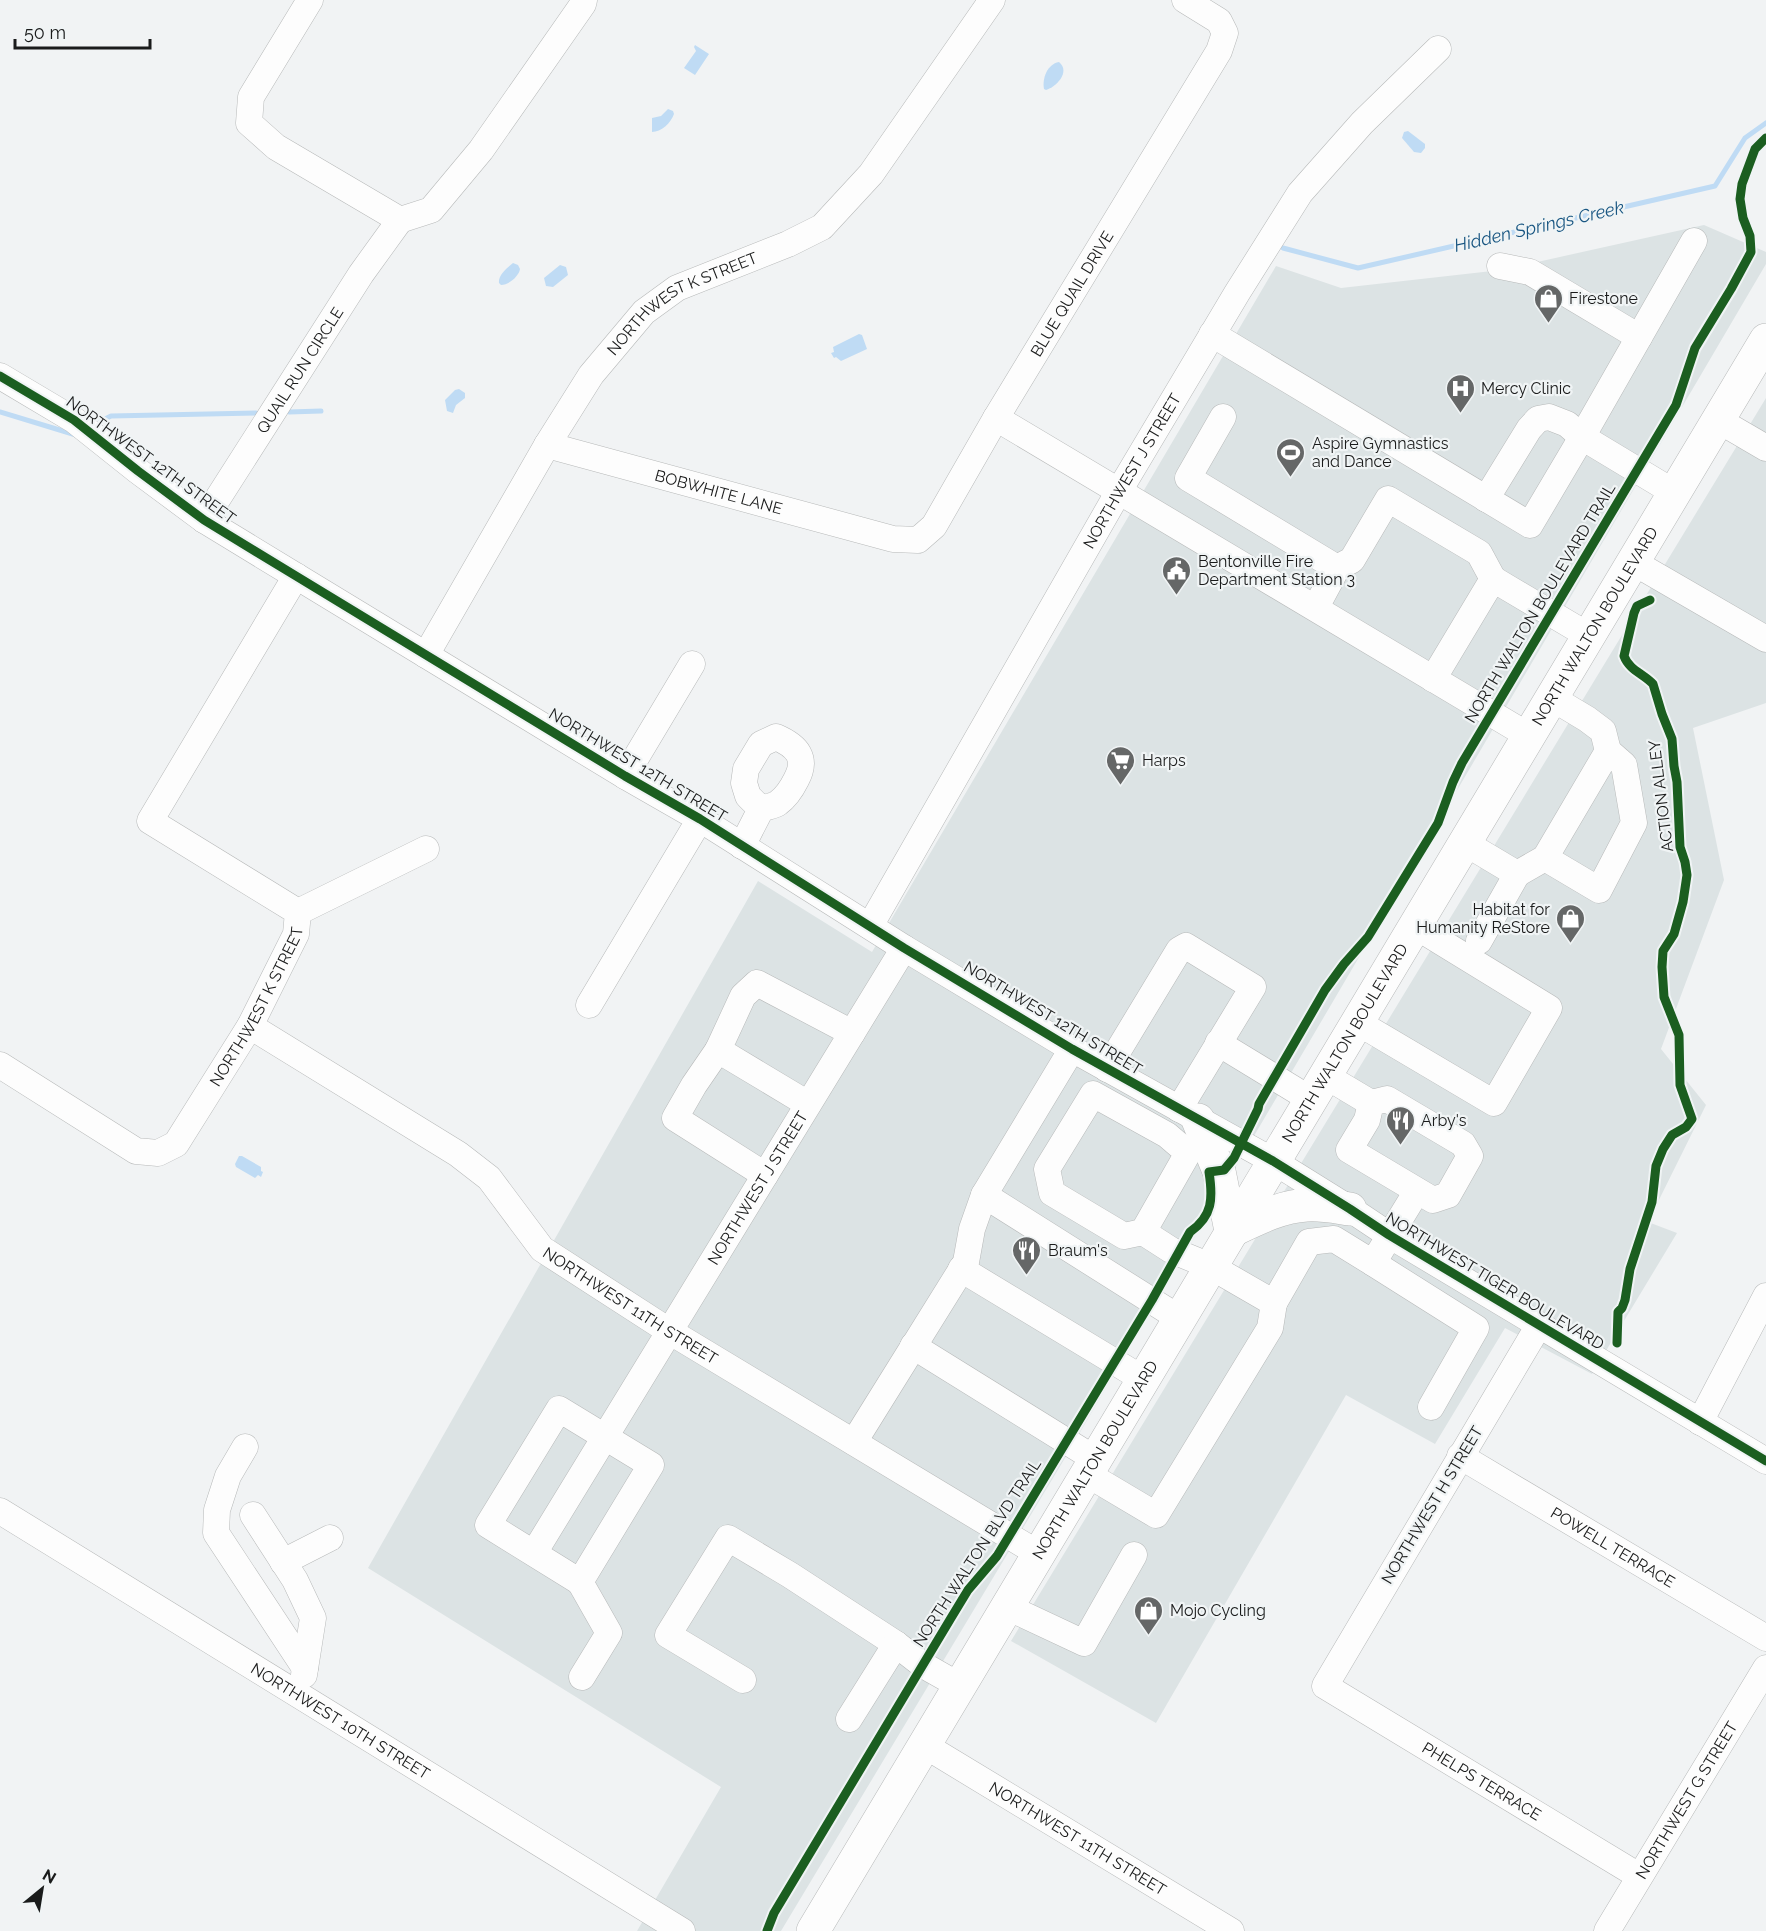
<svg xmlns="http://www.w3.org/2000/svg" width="1766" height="1931" font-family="Raleway,sans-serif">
<rect width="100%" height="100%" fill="#f1f3f4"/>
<g fill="#dce3e4">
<path d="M1704,225L1766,252V264L1062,1463L781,1931H637L721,1787L368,1568L758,881L872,952L1276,266L1341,288L1501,270Z"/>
<path d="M1766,398V703L1693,728L1724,880L1661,1049L1706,1105L1648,1222L1677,1233L1592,1374L1505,1328L1435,1444L1346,1395L1156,1723L1011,1641Z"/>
</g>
<g fill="#bfdbf4">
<path d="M695,45L709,54L695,75L684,68L696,51L694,47Z"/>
<path d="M1059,62C1071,72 1056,87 1046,90L1044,89C1042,79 1047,64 1059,62Z"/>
<path d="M668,109L673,111L674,114C671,123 661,132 652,132V118L661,116Z"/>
<path d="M1408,131L1425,144V148L1421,153L1414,152L1402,138L1404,132Z"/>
<path d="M513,263L518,265L520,269C519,276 509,285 501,285L499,283C498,275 507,268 513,263Z"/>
<path d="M560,265L566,267L568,275L553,287L546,286L544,278Z"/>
<path d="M859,334L862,335L867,349L841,361L836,357L834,358L831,353L834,352L833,347Z"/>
<path d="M459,389L465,393V398L456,405L453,413L447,411L445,400L455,390Z"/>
<path d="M239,1156H242L261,1167V1171L263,1172L261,1177L258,1175L255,1178L236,1167L235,1164Z"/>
</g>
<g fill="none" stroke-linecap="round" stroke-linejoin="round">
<g stroke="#bfdbf4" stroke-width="5">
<path d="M1283,248L1358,268L1715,186L1745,138L1766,123"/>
<path d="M0,412L76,435"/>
<path d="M289,412L321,411"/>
<path d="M101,421L111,416L256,413"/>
</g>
<defs>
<g id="minor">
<path d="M310,0L251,97L249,123L276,147L400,220L431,210L481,150L583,4L584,0"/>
<path d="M1500,266L1530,272L1639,337"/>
<path d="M1212,334L1530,525L1582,437L1675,493"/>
<path d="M0,376L74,420L138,471L204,520L296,576L625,776L700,819L904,948L1072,1049L1273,1161L1350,1209L1389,1235L1766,1461"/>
<path d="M1223,417L1188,478L1337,568L1316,607"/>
<path d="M996,418L1529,736"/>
<path d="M1718,420L1766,448"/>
<path id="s1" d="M547,445L893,539L918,540L934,526L996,418L1219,51L1225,33L1219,21L1185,0"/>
<path d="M1486,499L1529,429L1538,419L1549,417L1567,424L1582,437L1694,241"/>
<path id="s2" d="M204,520L361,274L400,220"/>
<path d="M1633,562L1766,639"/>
<path d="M1337,568L1352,560L1388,499L1479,553L1493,579"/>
<path id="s3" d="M426,655L547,445L591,375L644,312L677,288L788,244L822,227L871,174L992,0"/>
<path d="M1433,679L1493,579L1589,636"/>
<path d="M625,776L692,664"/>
<path d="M1465,843L1517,874L1545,858L1608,751L1603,731L1587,719L1552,698"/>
<path d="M742,846L761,809C766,807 774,806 778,803C785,798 792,788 796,780C808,758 797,746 776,737L761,744L746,769L744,783L748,796L761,809"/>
<path d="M1545,858L1599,890L1634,823L1624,765L1608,751"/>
<path d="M298,912L426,849"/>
<path id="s4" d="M870,926L1119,491L1237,293L1300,193L1362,123L1438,49"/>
<path d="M1479,941L1517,874"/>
<path d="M589,1005L700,819"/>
<path d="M1357,1022L1494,1103L1549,1008L1415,926"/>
<path id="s5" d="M250,1026L458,1154L489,1178L542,1249L669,1331L1039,1554"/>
<path d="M1218,1043L1310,1099"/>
<path d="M718,1050L694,1085L675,1118L765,1175"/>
<path id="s6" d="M0,1065L136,1151L158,1153L176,1144L250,1026L296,934L298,912L150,821L296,576"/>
<path d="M1107,1069L1179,950L1186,946L1253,987L1179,1109"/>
<path d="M1324,1075L1371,1103L1367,1120L1349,1150L1433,1200L1448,1195L1470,1156L1463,1144L1387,1099L1371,1103"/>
<path d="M808,1104L718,1050L743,996L757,983L852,1033"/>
<path d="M984,1195L1179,1318"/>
<path d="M1143,1232L1124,1236L1052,1193L1047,1169L1093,1094L1167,1135L1188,1153L1143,1232L1171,1250L1210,1266L1274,1303L1309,1242L1334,1239L1373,1263L1417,1191"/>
<path d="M1373,1263L1476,1328L1431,1407"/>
<path d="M961,1269L1143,1379"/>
<path id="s7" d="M1539,1325L1325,1686L1639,1876"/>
<path d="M913,1346L1095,1459"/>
<path d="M559,1409L651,1465L580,1582L488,1525Z"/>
<path d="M1700,1422L1766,1296"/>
<path d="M854,1442L966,1262L972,1229L984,1195L1072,1049"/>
<path d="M245,1447L228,1476L217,1510L216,1533L305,1668"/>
<path id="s8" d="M1460,1456L1766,1638"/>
<path d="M1087,1474L1156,1515L1270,1328L1274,1303"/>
<path id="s9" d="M0,1511L682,1931"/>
<path d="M253,1515L295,1580L313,1618L304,1675"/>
<path id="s10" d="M534,1553L904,948"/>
<path d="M283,1562L330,1538"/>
<path d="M580,1582L609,1633L582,1677"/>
<path d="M1007,1607L1084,1643L1134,1555"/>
<path d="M743,1680L668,1635L728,1538L790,1575L896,1644"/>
<path d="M849,1719L896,1644L923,1665L960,1686"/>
<path id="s11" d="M924,1745L1231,1931"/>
<path id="s12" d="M1607,1931L1766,1668"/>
</g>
<g id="major">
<path d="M1198,1120L1219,1171L1231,1231C1254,1220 1281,1206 1307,1205C1321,1204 1336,1207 1350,1209"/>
<path id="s13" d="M813,1931C1130,1400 1448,870 1766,340"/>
</g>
</defs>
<use href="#minor" stroke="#b7b9b9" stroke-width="27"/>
<use href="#major" stroke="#b7b9b9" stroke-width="34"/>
<use href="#minor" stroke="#fdfdfd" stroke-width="26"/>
<use href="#major" stroke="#fdfdfd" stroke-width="33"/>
<defs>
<g id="cycleway">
<path d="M0,376L74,420L138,471L204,520L296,576L625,776L700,819L904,948L1072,1049L1273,1161L1350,1209L1389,1235L1766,1461"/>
<path d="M1617,1343L1618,1312L1622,1308L1625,1300L1630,1269L1652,1202L1656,1166L1663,1149L1672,1135L1686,1127L1692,1119L1680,1085L1679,1035L1664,997L1662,967L1663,951L1674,934L1683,902L1687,875L1685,862L1680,847L1677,782L1674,766L1672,739L1662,714L1653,684C1644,674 1629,670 1624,656L1634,613L1637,606L1650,600"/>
<path d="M767,1931L774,1913L951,1618L968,1590L997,1556L1152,1300L1190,1232C1213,1216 1213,1198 1209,1172L1224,1170L1234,1158L1258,1109L1259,1104L1325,990L1344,964L1368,937L1438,823L1453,782L1462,763L1676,405L1695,348L1731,289L1751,252L1750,236L1743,218L1740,199L1742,184L1755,149L1766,138"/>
</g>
</defs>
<use href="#cycleway" stroke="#f0f4f5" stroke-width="13"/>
<use href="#cycleway" stroke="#1b5e20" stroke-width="9"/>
</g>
<defs>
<symbol id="shop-pin" viewBox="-11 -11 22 30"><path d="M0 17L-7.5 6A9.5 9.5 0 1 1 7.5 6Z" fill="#656767" stroke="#f0f4f5"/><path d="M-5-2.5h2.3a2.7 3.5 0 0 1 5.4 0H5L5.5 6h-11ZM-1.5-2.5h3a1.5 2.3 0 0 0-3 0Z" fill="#fff"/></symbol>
<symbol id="hospital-pin" viewBox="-11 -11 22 30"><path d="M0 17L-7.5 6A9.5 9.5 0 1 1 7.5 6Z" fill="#656767" stroke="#f0f4f5"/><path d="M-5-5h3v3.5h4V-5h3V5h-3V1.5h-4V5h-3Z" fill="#fff"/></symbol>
<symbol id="stadium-pin" viewBox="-11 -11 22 30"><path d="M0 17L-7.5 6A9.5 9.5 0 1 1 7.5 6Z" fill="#656767" stroke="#f0f4f5"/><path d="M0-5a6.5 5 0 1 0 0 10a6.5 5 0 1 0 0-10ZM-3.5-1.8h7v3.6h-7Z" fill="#fff"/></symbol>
<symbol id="civic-pin" viewBox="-11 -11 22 30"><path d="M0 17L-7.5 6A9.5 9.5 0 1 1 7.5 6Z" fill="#656767" stroke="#f0f4f5"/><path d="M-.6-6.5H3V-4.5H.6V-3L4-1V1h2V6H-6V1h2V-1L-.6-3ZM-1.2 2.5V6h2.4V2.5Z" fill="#fff"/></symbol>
<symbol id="supermarket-pin" viewBox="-11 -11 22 30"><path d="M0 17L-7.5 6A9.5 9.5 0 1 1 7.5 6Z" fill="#656767" stroke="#f0f4f5"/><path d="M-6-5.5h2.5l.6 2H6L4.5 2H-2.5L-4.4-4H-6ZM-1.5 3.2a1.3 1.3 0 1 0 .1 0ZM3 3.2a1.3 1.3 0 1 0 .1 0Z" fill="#fff"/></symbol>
<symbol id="restaurant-pin" viewBox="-11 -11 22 30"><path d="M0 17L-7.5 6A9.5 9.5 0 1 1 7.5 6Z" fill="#656767" stroke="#f0f4f5"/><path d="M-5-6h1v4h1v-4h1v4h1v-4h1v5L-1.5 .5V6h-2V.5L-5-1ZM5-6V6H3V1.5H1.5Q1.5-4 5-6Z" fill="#fff"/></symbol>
</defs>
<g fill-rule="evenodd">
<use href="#shop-pin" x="1532" y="282" width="33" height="45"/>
<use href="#hospital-pin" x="1444" y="372" width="33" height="45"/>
<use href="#stadium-pin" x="1274" y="436" width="33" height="45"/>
<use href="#civic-pin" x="1160" y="554" width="33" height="45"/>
<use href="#supermarket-pin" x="1104" y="744" width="33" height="45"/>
<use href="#shop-pin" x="1554" y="902" width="33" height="45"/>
<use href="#restaurant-pin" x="1384" y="1104" width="33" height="45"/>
<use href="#restaurant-pin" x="1010" y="1234" width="33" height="45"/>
<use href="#shop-pin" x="1132" y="1594" width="33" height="45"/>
</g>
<g text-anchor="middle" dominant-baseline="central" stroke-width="4.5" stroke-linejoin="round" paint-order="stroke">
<g font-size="16" fill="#1a1b1b" stroke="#f0f4f5">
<text stroke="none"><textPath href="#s1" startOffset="675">BLUE QUAIL DRIVE</textPath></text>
<text stroke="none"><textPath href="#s3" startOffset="444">NORTHWEST K STREET</textPath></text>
<text stroke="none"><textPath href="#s2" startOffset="178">QUAIL RUN CIRCLE</textPath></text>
<text transform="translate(151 460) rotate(36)">NORTHWEST 12TH STREET</text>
<text stroke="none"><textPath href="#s4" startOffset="525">NORTHWEST J STREET</textPath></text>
<text stroke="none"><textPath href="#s1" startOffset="178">BOBWHITE LANE</textPath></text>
<text transform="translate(1540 603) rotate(-59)">NORTH WALTON BOULEVARD TRAIL</text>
<text stroke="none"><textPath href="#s13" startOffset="1521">NORTH WALTON BOULEVARD</textPath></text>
<text transform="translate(638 765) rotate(31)">NORTHWEST 12TH STREET</text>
<text transform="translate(1661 796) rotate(-97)">ACTION ALLEY</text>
<text stroke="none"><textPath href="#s6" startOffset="363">NORTHWEST K STREET</textPath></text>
<text transform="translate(1053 1018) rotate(31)">NORTHWEST 12TH STREET</text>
<text stroke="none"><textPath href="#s13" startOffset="1035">NORTH WALTON BOULEVARD</textPath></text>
<text stroke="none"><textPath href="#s10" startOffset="428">NORTHWEST J STREET</textPath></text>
<text transform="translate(1495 1281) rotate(31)">NORTHWEST TIGER BOULEVARD</text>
<text stroke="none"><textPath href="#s5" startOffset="477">NORTHWEST 11TH STREET</textPath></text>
<text stroke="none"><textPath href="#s13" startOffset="549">NORTH WALTON BOULEVARD</textPath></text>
<text transform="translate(1432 1505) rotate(-59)">NORTHWEST H STREET</text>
<text stroke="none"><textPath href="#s8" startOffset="178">POWELL TERRACE</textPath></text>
<text transform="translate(977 1553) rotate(-57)">NORTH WALTON BLVD TRAIL</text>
<text stroke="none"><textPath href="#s9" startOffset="400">NORTHWEST 10TH STREET</textPath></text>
<text stroke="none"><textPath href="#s7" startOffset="603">PHELPS TERRACE</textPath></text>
<text stroke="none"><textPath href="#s12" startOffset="153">NORTHWEST G STREET</textPath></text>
<text stroke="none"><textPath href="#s11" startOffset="180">NORTHWEST 11TH STREET</textPath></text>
</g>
<g font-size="16" fill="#1a1b1b" stroke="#f0f4f5" text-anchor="start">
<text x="1569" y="298">Firestone</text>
<text x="1481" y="388">Mercy Clinic</text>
<text x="1312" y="443">Aspire Gymnastics<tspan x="1312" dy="18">and Dance</tspan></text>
<text x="1198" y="561">Bentonville Fire<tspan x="1198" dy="18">Department Station 3</tspan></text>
<text x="1142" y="760">Harps</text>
<text x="1550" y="909" text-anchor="end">Habitat for<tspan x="1550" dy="18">Humanity ReStore</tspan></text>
<text x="1421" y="1120">Arby's</text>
<text x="1048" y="1250">Braum's</text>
<text x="1170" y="1610">Mojo Cycling</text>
</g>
<g font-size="18" font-style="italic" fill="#195682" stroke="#f0f4f5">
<text transform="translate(1539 226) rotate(-13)">Hidden Springs Creek</text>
</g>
</g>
<g transform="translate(42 1889) rotate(30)" stroke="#f0f4f5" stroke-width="4.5" paint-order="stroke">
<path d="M0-4.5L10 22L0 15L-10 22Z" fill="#1a1b1b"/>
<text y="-9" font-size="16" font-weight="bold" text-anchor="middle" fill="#1a1b1b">N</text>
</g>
<path d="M15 39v9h135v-9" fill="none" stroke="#1a1b1b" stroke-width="3"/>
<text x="24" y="39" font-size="18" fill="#1a1b1b" stroke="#f0f4f5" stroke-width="4.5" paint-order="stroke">50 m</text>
</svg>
